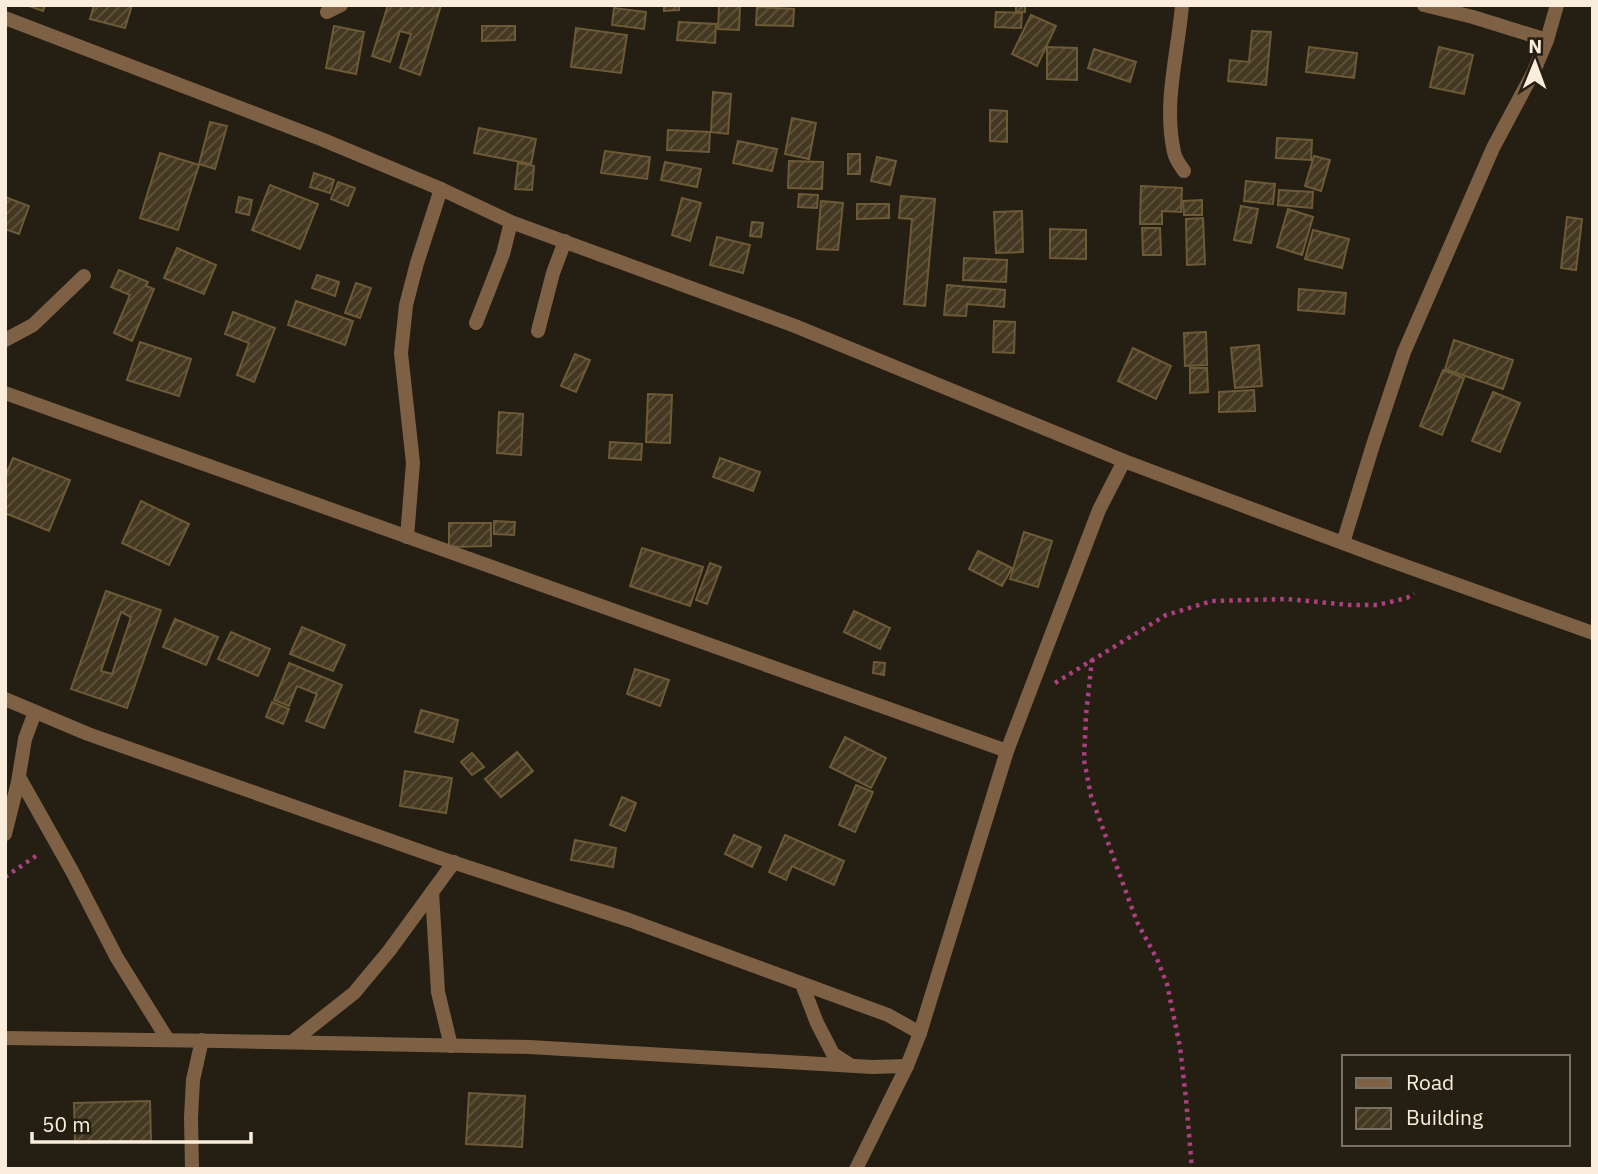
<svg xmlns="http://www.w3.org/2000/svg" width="1598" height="1174" font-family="'IBM Plex Sans',sans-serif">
<defs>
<pattern id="building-hatch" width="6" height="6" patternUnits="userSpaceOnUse" patternTransform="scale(1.75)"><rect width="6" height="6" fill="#443821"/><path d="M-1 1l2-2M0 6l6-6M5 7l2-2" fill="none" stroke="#605541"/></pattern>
</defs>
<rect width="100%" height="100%" fill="#251e13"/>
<g fill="url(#building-hatch)" stroke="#6d5a36" stroke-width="2" fill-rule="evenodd">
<path d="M26,5H45L43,11Z"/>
<path d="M94,5H132L125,28L90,19Z"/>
<path d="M388,5H441L420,75L400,68L411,34L400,31L390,62L372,56Z"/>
<path d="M664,5H679V10L664,11Z"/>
<path d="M719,5H740L739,30L718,29Z"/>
<rect x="1016" y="5" width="9" height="7"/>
<path d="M757,7L794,9L793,26L756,25Z"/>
<path d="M614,8L646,12L644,29L612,25Z"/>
<path d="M996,12L1022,13L1021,28L995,27Z"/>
<path d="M1031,15L1056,26L1037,66L1012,54Z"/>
<path d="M679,22L716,24L715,43L677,40Z"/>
<path d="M334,26L364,32L356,74L326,68Z"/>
<path d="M482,26H515V40L482,41Z"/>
<path d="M576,28L627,35L621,73L571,67Z"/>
<path d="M1252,31L1271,32L1266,85L1228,81L1230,60L1249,62Z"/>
<path d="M1047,47L1077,48V80L1047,79Z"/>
<path d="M1309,47L1357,53L1354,78L1306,72Z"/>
<path d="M1439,47L1473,55L1464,94L1430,87Z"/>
<path d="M1094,49L1136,62L1130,82L1088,68Z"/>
<path d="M713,92L731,94L728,134L711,132Z"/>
<path d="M990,110L1007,111V142L990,141Z"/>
<path d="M792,118L816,123L809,159L785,154Z"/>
<path d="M210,122L227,126L215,169L199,164Z"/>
<path d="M479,128L536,139L531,164L474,153Z"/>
<path d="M668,130L710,132L709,152L667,150Z"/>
<path d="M1277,138L1312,140L1311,160L1276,158Z"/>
<path d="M738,141L777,149L772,171L733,163Z"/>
<path d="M605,151L650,157L647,179L601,173Z"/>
<path d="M160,153L199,165L178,230L140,218Z"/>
<rect x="848" y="154" width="12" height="20"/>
<path d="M1314,156L1330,160L1321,191L1305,186Z"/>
<path d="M877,157L896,161L890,185L871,181Z"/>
<path d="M789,161L823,162L822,189L788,188Z"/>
<path d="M665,162L701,169L697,187L661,180Z"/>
<path d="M518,163L534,166L532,190L515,189Z"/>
<path d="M314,173L334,180L330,193L310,187Z"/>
<path d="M1246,181L1275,184L1273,204L1244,201Z"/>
<path d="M338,182L355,188L348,206L331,199Z"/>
<path d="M270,185L318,204L300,249L252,230Z"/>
<path d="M1141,186L1182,188L1181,212L1162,211V224H1140Z"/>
<path d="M1279,190L1313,192L1312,208L1278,205Z"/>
<path d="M799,194L818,195L817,208L798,207Z"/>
<path d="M901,196L935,199L925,306L904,304L912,219L899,218Z"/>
<path d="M5,197L29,206L19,234L5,229Z"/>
<path d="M239,197L252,200L249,215L236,212Z"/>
<path d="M682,198L701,203L690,241L672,235Z"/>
<path d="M1202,200V215H1184L1183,201Z"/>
<path d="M821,201L843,203L838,250L817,249Z"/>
<path d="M857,204H889V218L857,219Z"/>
<path d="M1241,206L1258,209L1251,243L1234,240Z"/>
<path d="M1288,209L1313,217L1302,255L1277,247Z"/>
<path d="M1022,211L1023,252L996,253L994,212Z"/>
<path d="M1567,217L1582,219L1576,270L1561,268Z"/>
<path d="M1203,218L1205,264L1187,265L1186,219Z"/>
<path d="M752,222L763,223L761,237L750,236Z"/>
<path d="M1142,228H1160L1161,255H1143Z"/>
<path d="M1050,229L1086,230V259L1050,258Z"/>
<path d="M1313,230L1349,239L1342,268L1305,259Z"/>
<path d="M717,237L750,245L743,273L710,265Z"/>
<path d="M177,248L216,265L204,294L164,278Z"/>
<path d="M964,258L1007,260L1006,282L963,280Z"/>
<path d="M119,270L148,282L146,286L154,289L132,341L114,333L130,295L111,287Z"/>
<path d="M317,275L339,282L335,296L312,288Z"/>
<path d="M356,283L371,288L360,318L345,313Z"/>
<path d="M947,285L1005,290L1004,307L967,304L966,316L944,315Z"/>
<path d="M1299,289L1346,293L1344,314L1298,310Z"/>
<path d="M296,301L353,321L345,345L288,325Z"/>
<path d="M233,312L275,328L254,382L237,375L249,343L225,334Z"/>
<path d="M994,321L1015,322L1014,353L993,352Z"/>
<path d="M1206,332L1207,365L1185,366L1184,333Z"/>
<path d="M1454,340L1513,360L1503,389L1445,369Z"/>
<path d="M140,342L191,359L179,396L127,380Z"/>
<path d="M1259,345L1262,386L1235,388L1231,348Z"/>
<path d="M1133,348L1171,366L1156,399L1118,381Z"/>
<path d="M575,354L590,360L576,392L561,386Z"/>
<path d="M1190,368H1207L1208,392L1190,393Z"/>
<path d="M1443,370L1464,378L1442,435L1420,426Z"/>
<path d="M1254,390L1255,411L1219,412V392Z"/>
<path d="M1493,392L1520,403L1500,452L1472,441Z"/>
<path d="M648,394L672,395L670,443L646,442Z"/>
<path d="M499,412L523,414L521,455L497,453Z"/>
<path d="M610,442L642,444L641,460L609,458Z"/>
<path d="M13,458L70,480L49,531L5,513V477Z"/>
<path d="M720,458L760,472L753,491L713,477Z"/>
<path d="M141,501L189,524L169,565L122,543Z"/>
<path d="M494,521L515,522L514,535L494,534Z"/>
<path d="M449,523H491V546L449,547Z"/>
<path d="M1024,532L1052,541L1038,587L1010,579Z"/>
<path d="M642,548L703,567L690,606L630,586Z"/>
<path d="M978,551L1012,568L1002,586L969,569Z"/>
<path d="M710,563L721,567L707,604L696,600Z"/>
<path d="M106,591L161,610L127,708L71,689ZM121,612L131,617L112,674L101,671Z"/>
<path d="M854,611L890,628L880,649L844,632Z"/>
<path d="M175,619L218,637L206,665L163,647Z"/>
<path d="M302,627L345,645L333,671L290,654Z"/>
<path d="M231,632L270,649L258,676L218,659Z"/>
<path d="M874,662L885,663L884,675L873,673Z"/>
<path d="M289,663L342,685L324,728L306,721L317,694L297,686L289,706L274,700Z"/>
<path d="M635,669L669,680L660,706L627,694Z"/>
<path d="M272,702L289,709L283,724L266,717Z"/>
<path d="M421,710L458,720L453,742L415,732Z"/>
<path d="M845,737L886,758L871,788L830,767Z"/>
<path d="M517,752L533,771L501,797L485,779Z"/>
<path d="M472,753L484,767L472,775L461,762Z"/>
<path d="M405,771L452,778L446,813L400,806Z"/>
<path d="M856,785L873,792L855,832L839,825Z"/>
<path d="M622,797L636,803L625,831L610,825Z"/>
<path d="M734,835L761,847L752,867L725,854Z"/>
<path d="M785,835L844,861L834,885L792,866L786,880L769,872Z"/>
<path d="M575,840L616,848L613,867L571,860Z"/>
<path d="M469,1093L525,1096L522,1147L466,1144Z"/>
<path d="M150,1101L151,1141L75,1143L74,1103Z"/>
</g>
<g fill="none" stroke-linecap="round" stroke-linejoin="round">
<g stroke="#aa407f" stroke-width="4.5" stroke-dasharray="3.5 5" stroke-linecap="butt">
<path d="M1092,659L1086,715L1084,760L1091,796L1137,922L1157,959L1167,984L1180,1047L1186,1099L1192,1169"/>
<path d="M1055,683L1166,615L1212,601L1287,599L1350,605H1377L1407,598L1414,593"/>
<path d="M5,877L39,854"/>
</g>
<g stroke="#7e6144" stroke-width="14">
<path d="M1182,5C1178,54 1163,103 1174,152C1175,159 1180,165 1184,171"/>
<path d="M1424,5L1473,17L1547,40"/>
<path d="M327,12L341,5"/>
<path d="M5,18L321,139L441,189L511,222L795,326L1124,461L1383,558L1593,633"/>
<path d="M476,323L503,254L511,222"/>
<path d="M538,331L553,273L565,241"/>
<path d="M5,340L33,325L84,276"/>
<path d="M5,393L1007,751"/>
<path d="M407,537L413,463L401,353L406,305L417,263L441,189"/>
<path d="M1343,543L1373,445L1404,352L1493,148L1534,71L1547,40L1557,5"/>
<path d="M5,699L88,734L440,858L629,920L888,1015L920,1033"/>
<path d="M19,777L72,871L117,958L168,1040"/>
<path d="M5,834L18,782L25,739L35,712"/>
<path d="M432,892L438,992L451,1046"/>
<path d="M802,984L817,1023L833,1054L850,1065"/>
<path d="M5,1038L222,1041L529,1047L872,1067L907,1066"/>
<path d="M292,1042L354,993L389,951L454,862"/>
<path d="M192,1169L191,1117L193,1080L202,1040"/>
<path d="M856,1169L907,1066L920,1033L1007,751L1099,510L1124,461"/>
</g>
</g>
<rect width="1598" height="1174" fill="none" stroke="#faeddc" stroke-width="14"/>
<rect x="1342" y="1055" width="228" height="91" fill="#251e13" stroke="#7a7163" stroke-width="2"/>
<rect x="1356" y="1078" width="35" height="10" fill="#7e6144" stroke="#7a7163" stroke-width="2"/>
<text x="1406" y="1090" font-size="21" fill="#faeddc">Road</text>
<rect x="1356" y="1108" width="35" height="21" fill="url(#building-hatch)" stroke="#7a7163" stroke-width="2"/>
<text x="1406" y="1125" font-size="21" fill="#faeddc">Building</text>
<g transform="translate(1535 63) rotate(1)" stroke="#251e13" stroke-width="5" paint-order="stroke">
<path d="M0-5L12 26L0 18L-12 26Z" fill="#faeddc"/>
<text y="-10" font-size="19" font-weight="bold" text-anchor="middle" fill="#faeddc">N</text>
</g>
<path d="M32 1132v10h219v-10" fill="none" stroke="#faeddc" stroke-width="3.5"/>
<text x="42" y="1132" font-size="21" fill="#faeddc" stroke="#251e13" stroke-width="5" paint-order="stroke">50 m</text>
</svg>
